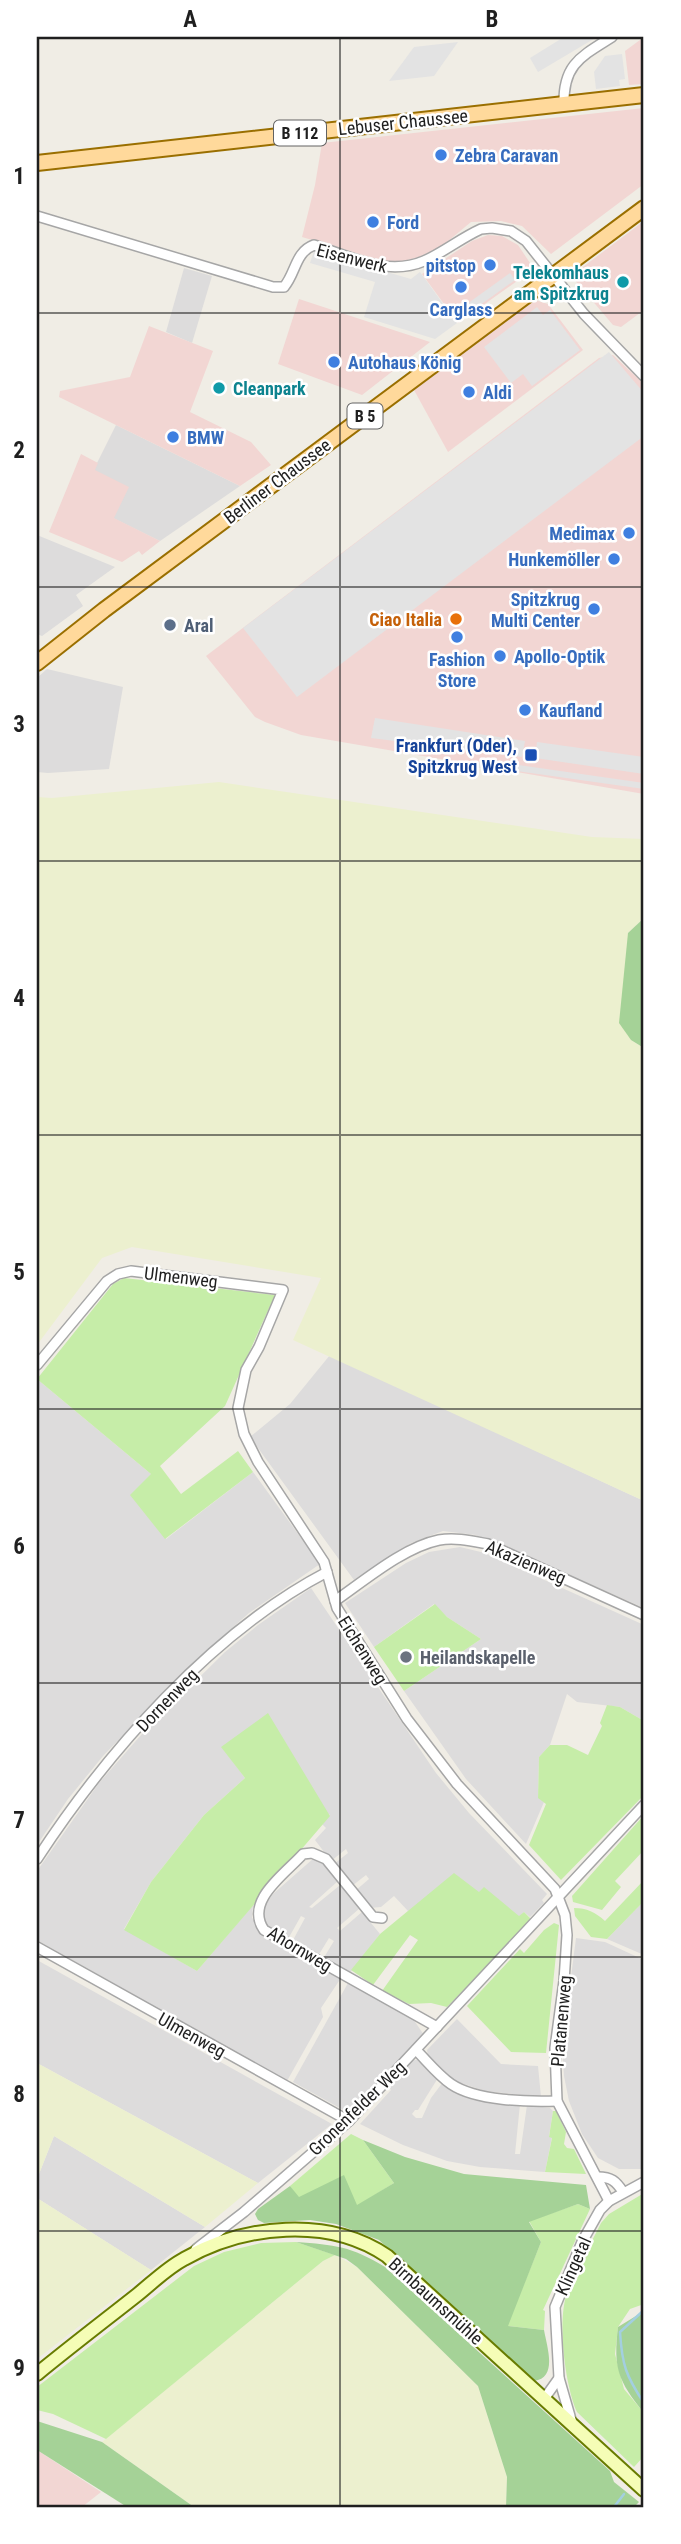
<svg xmlns="http://www.w3.org/2000/svg" width="681" height="2544" font-family="'Roboto Condensed',sans-serif">
<rect width="100%" height="100%" fill="#f0ede5"/>
<g fill="#dddcdc">
<path d="M184,268L212,276L192,343L166,332Z"/>
<path d="M116,425L240,486L160,541L113,518L94,469Z"/>
<path d="M37,535L115,567L76,595L83,606L42,636L37,634Z"/>
<path d="M47,669L123,687L109,769L48,773L37,772V678Z"/>
<path d="M330,1355L644,1501V1608L501,1545L476,1535L443,1531L411,1543L354,1580L250,1437L290,1404Z"/>
<path d="M37,1379L151,1474L166,1539L253,1472L320,1564L249,1613L194,1662L103,1756L68,1799L37,1845Z"/>
<path d="M460,1547L485,1553L644,1625V1721L620,1707L577,1702L567,1694L550,1745L539,1757L538,1797L544,1802L526,1844L466,1779L404,1691L481,1639L447,1617L434,1604L374,1647L345,1603L406,1563L429,1552Z"/>
<path d="M311,1588L436,1773L469,1813L547,1894L542,1900L544,1903L530,1917L524,1912L519,1917L484,1888L479,1893L408,1911L394,1896L381,1907L369,1908L355,1891L369,1879L366,1875L352,1886L334,1864L348,1853L346,1849L331,1861L315,1840L326,1828L322,1824L330,1815L222,1747L245,1778L204,1815L151,1882L124,1929L197,1971L253,1905L252,1917L256,1926L263,1934L341,1978L321,2008L323,2017L287,2081L37,1940V1871L99,1783L141,1735L225,1652L258,1625Z"/>
<path d="M314,1858L321,1860L338,1881L309,1907L312,1908L339,1886L343,1887L360,1908L337,1928L340,1931L362,1912L380,1934L349,1974L323,1959L334,1941L329,1938L318,1956L292,1942L305,1918L301,1916L288,1939L266,1926L262,1919L263,1907L273,1894Z"/>
<path d="M644,1901V1955L607,1939Z"/>
<path d="M576,1938L605,1942L644,1960V2169H619L598,2158L582,2134L569,2101L564,2076L562,2047Z"/>
<path d="M37,1960L332,2124L258,2183L37,2063Z"/>
<path d="M348,1983L413,2019L424,2035L356,2109L347,2112L293,2082Z"/>
<path d="M457,2019L501,2064L538,2066L541,2097L485,2091L455,2081L428,2056L427,2050Z"/>
<path d="M415,2060H419L438,2078L418,2110H415L412,2114L416,2118H422L431,2098L443,2082L448,2088L466,2096L520,2104L515,2154H520L527,2105L550,2108L553,2111L549,2136L552,2137L545,2172L480,2167L447,2161L403,2145L360,2124L391,2090L389,2087L411,2061Z"/>
<path d="M54,2136L205,2227L151,2270L37,2198V2179Z"/>
</g>
<g fill="#f2d6d3">
<path d="M644,37V84L629,85L625,51Z"/>
<path d="M644,108V184L551,254L522,226L501,221L471,222L441,247L419,257L404,261H383L302,237L315,185L322,143Z"/>
<path d="M644,221V310L621,327L613,325L573,278L575,273Z"/>
<path d="M488,235L502,236L518,245L534,269L458,323L422,274L472,241Z"/>
<path d="M299,299L430,342L362,395L278,364Z"/>
<path d="M535,300L548,304L583,350L448,452L414,390Z"/>
<path d="M149,326L213,351L190,412L251,442L271,465L240,486L59,397L60,391L130,377Z"/>
<path d="M613,355L644,384V794L301,735L265,722L255,717L206,656L599,358Z"/>
<path d="M81,454L98,463L95,470L129,487L114,518L160,541L142,555L139,551L122,562L49,532Z"/>
<path d="M37,2450L101,2492L82,2507H37Z"/>
</g>
<g fill="#ecf0cf">
<path d="M219,782L592,837L644,839V918L628,933L631,1040L644,1048V1501L293,1340L321,1278L132,1247L102,1258L37,1345V797L52,798Z"/>
<path d="M37,2063L258,2183L205,2227L54,2136L37,2179Z"/>
<path d="M37,2198L151,2270L37,2359Z"/>
<path d="M335,2255L357,2267L478,2386L507,2477L506,2507H194L102,2442L323,2261Z"/>
</g>
<g fill="#c6eda8">
<path d="M124,1278L275,1295L225,1406L160,1466L181,1494L238,1451L253,1472L165,1539L130,1495L151,1474L37,1379L113,1284Z"/>
<path d="M435,1604L447,1617L481,1639L404,1691L374,1647Z"/>
<path d="M607,1705L620,1707L644,1721V1795L561,1880L529,1845L546,1804L538,1798L539,1757L550,1745H567L588,1755L602,1726L600,1723Z"/>
<path d="M268,1713L330,1816L197,1971L124,1930L151,1882L204,1815L245,1778L221,1747Z"/>
<path d="M644,1815V1850L615,1881L621,1887L602,1910L573,1902L572,1896Z"/>
<path d="M454,1873L479,1892L484,1887L519,1916L524,1912L532,1920L447,2007L431,2003L409,2004L382,1991L418,1940L410,1935L373,1985L351,1970L380,1934Z"/>
<path d="M644,1880V1901L607,1939L591,1937L575,1916L574,1908C587,1908 595,1912 605,1921Z"/>
<path d="M554,1923L559,1925L546,2053L511,2052L467,2006L520,1949L524,1953L544,1930Z"/>
<path d="M553,2111H556L566,2132L564,2144L567,2148L574,2149L586,2174L545,2172L552,2138L549,2137Z"/>
<path d="M351,2134L363,2140L394,2183L357,2206L298,2198L290,2186Z"/>
<path d="M644,2193V2304L630,2309L618,2327L615,2354L624,2389L644,2413V2456L634,2467L577,2412C565,2385 557,2321 567,2293C575,2269 590,2246 601,2223L609,2214Z"/>
<path d="M578,2204L590,2209L543,2310L545,2311L544,2330L507,2326L541,2242L529,2221Z"/>
<path d="M296,2242L335,2255L323,2261L106,2439L53,2414L37,2410V2387L194,2266L224,2252L261,2243Z"/>
</g>
<g fill="#a5d297">
<path d="M644,918V1048L631,1040L619,1023L628,933Z"/>
<path d="M363,2140L405,2157L464,2174L586,2185L590,2209L578,2204L529,2222L541,2242L508,2326L544,2330C547,2347 558,2378 534,2381L379,2240L336,2224L310,2220L264,2223L258,2220L255,2214L258,2209L290,2186L299,2197L344,2175L357,2205L394,2183Z"/>
<path d="M296,2242C335,2245 351,2246 385,2267L610,2471L614,2482L639,2502L634,2507H506L507,2477L478,2386L357,2267L346,2259Z"/>
<path d="M644,2311V2413C618,2381 613,2368 618,2327Z"/>
<path d="M37,2421L102,2442L194,2507H127L37,2450Z"/>
</g>
<g fill="#e3e3e3">
<path d="M564,37H597L538,72L530,58Z"/>
<path d="M458,42L434,76L389,81L414,47Z"/>
<path d="M622,54L625,79L619,80L620,86L596,89L594,72L605,56Z"/>
<path d="M314,251L411,279L420,272L457,323L435,339L364,317L375,282L310,263Z"/>
<path d="M510,273L515,280L458,321L453,314Z"/>
<path d="M537,307L543,315L550,310L580,350L532,386L523,374L511,383L484,347Z"/>
<path d="M609,352L644,393V436L297,697L243,628Z"/>
<path d="M375,718L525,741L522,757L371,738Z"/>
<path d="M537,742L644,757V774L535,758Z"/>
<path d="M434,761L504,763L644,783V789L502,769L433,766Z"/>
</g>
<g fill="none" stroke-linecap="round" stroke-linejoin="round">
<g stroke="#a3cfe0" stroke-width="2.5">
<path d="M644,2310L620,2332C622,2365 626,2376 644,2403"/>
<path d="M614,2507L624,2494"/>
</g>
<defs>
<g id="street">
<path d="M564,104C563,64 582,56 612,37"/>
<path d="M37,216L273,287H284C296,273 295,252 314,245C349,256 387,277 424,261C444,252 461,238 481,229L492,228L511,231L526,241L584,314L644,376"/>
<path d="M37,1365L107,1281L118,1274L131,1271L283,1290L259,1347L246,1370L238,1408L244,1434L258,1462L324,1562L337,1608L407,1719L457,1784L555,1889L565,1915L567,1935L564,1981L555,2048L557,2101L609,2201"/>
<path d="M335,1601C364,1581 404,1547 439,1540C455,1537 472,1541 488,1544L644,1615"/>
<path d="M37,1859C107,1752 212,1632 327,1572"/>
<path d="M382,1918L373,1917L326,1859L312,1853L303,1854C285,1874 244,1901 264,1930L437,2027"/>
<path d="M37,1947L349,2121"/>
<path d="M416,2050C427,2061 438,2075 451,2084C476,2101 528,2102 557,2101"/>
<path d="M598,2177C611,2177 616,2181 623,2192"/>
<path d="M196,2249L244,2212L349,2121L644,1805"/>
<path d="M544,2399L559,2378"/>
<path d="M572,2423L559,2378L555,2307L582,2242L600,2210L609,2201L644,2182"/>
</g>
<path id="secondary" d="M37,2374C70,2347 104,2321 137,2295C152,2283 167,2268 184,2259C244,2225 328,2216 387,2256L644,2490"/>
<g id="primary">
<path d="M37,163L644,95"/>
<path d="M37,663L104,610L644,208"/>
</g>
</defs>
<use href="#street" stroke="#a6a6a6" stroke-width="12"/>
<use href="#secondary" stroke="#687c00" stroke-width="16"/>
<use href="#primary" stroke="#9a6f00" stroke-width="18"/>
<use href="#street" stroke="#fff" stroke-width="9"/>
<use href="#secondary" stroke="#f5fdb6" stroke-width="12"/>
<use href="#primary" stroke="#ffd99b" stroke-width="14"/>
</g>
<path fill="none" stroke="#1f1f1f" stroke-width="2" stroke-opacity="0.55" d="M340,37V2507M37,313H644M37,587H644M37,861H644M37,1135H644M37,1409H644M37,1683H644M37,1957H644M37,2231H644"/>
<g fill="#3f7fe0" stroke="#fff" stroke-width="2.5">
<circle cx="441" cy="155" r="7"/>
<circle cx="373" cy="222" r="7"/>
<circle cx="490" cy="265" r="7"/>
<circle cx="461" cy="287" r="7"/>
<circle cx="334" cy="362" r="7"/>
<circle cx="469" cy="392" r="7"/>
<circle cx="173" cy="437" r="7"/>
<circle cx="629" cy="533" r="7"/>
<circle cx="614" cy="559" r="7"/>
<circle cx="594" cy="609" r="7"/>
<circle cx="457" cy="637" r="7"/>
<circle cx="500" cy="656" r="7"/>
<circle cx="525" cy="710" r="7"/>
</g>
<g fill="#0f9aa8" stroke="#fff" stroke-width="2.5">
<circle cx="623" cy="282" r="7"/>
<circle cx="219" cy="388" r="7"/>
</g>
<circle fill="#e8710a" stroke="#fff" stroke-width="2.5" cx="456" cy="619" r="7"/>
<circle fill="#5c6f8a" stroke="#fff" stroke-width="2.5" cx="170" cy="625" r="7"/>
<rect fill="#1a4fb4" stroke="#fff" stroke-width="2.5" x="524" y="748" width="14" height="14" rx="3.5"/>
<circle fill="#6b7280" stroke="#fff" stroke-width="2.5" cx="406" cy="1657" r="7"/>
<g text-anchor="middle" dominant-baseline="central" stroke-width="5" stroke-linejoin="round" paint-order="stroke">
<g fill="#fff" stroke="#626262" stroke-width="2">
<rect x="274" y="120.5" width="52" height="25" rx="5"/>
<rect x="347.5" y="403.5" width="35" height="25" rx="5"/>
</g>
<g font-size="16" font-weight="bold" fill="#1f1f1f">
<text x="300" y="133">B 112</text>
<text x="365" y="416">B 5</text>
</g>
<g font-size="18" fill="#1f1f1f" stroke="#fff">
<text transform="translate(403 122) rotate(-6)">Lebuser Chaussee</text>
<text transform="translate(352 258) rotate(14)">Eisenwerk</text>
<text transform="translate(277 481) rotate(-37)">Berliner Chaussee</text>
<text transform="translate(181 1277) rotate(7)">Ulmenweg</text>
<text transform="translate(526 1562) rotate(23)">Akazienweg</text>
<text transform="translate(363 1650) rotate(58)">Eichenweg</text>
<text transform="translate(167 1700) rotate(-46)">Dornenweg</text>
<text transform="translate(300 1949) rotate(31)">Ahornweg</text>
<text transform="translate(561 2021) rotate(-85)">Platanenweg</text>
<text transform="translate(192 2035) rotate(29)">Ulmenweg</text>
<text transform="translate(357 2108) rotate(-44)">Gronenfelder Weg</text>
<text transform="translate(573 2266) rotate(-66)">Klingetal</text>
<text transform="translate(436 2301) rotate(42)">Birnbaumsmühle</text>
</g>
<g font-size="18" font-weight="bold" fill="#366cbe" stroke="#fff" text-anchor="start">
<text x="455" y="155">Zebra Caravan</text>
<text x="387" y="222">Ford</text>
<text x="476" y="265" text-anchor="end">pitstop</text>
<text x="461" y="309" text-anchor="middle">Carglass</text>
<text x="348" y="362">Autohaus König</text>
<text x="483" y="392">Aldi</text>
<text x="187" y="437">BMW</text>
<text x="615" y="533" text-anchor="end">Medimax</text>
<text x="600" y="559" text-anchor="end">Hunkemöller</text>
<text x="580" y="599" text-anchor="end">Spitzkrug<tspan x="580" dy="21">Multi Center</tspan></text>
<text x="514" y="656">Apollo-Optik</text>
<text x="457" y="659" text-anchor="middle">Fashion<tspan x="457" dy="21">Store</tspan></text>
<text x="539" y="710">Kaufland</text>
</g>
<g font-size="18" font-weight="bold" fill="#0d838f" stroke="#fff" text-anchor="end">
<text x="609" y="272">Telekomhaus<tspan x="609" dy="21">am Spitzkrug</tspan></text>
<text x="233" y="388" text-anchor="start">Cleanpark</text>
</g>
<g font-size="18" font-weight="bold" fill="#c56008" stroke="#fff" text-anchor="end">
<text x="442" y="619">Ciao Italia</text>
</g>
<g font-size="18" font-weight="bold" fill="#4e5e75" stroke="#fff" text-anchor="start">
<text x="184" y="625">Aral</text>
</g>
<g font-size="18" font-weight="bold" fill="#164399" stroke="#fff" text-anchor="end">
<text x="517" y="745">Frankfurt (Oder),<tspan x="517" dy="21">Spitzkrug West</tspan></text>
</g>
<g font-size="18" font-weight="bold" fill="#5b616d" stroke="#fff" text-anchor="start">
<text x="420" y="1657">Heilandskapelle</text>
</g>
</g>
<rect width="681" height="2544" fill="none" stroke="#ffffff" stroke-width="77"/>
<rect x="38" y="38" width="604" height="2468" fill="none" stroke="#1f1f1f" stroke-width="2.5"/>
<g font-size="23" text-anchor="middle" font-weight="bold" fill="#1f1f1f">
<text x="190" y="27">A</text>
<text x="492" y="27">B</text>
<text x="19" y="184">1</text>
<text x="19" y="458">2</text>
<text x="19" y="732">3</text>
<text x="19" y="1006">4</text>
<text x="19" y="1280">5</text>
<text x="19" y="1554">6</text>
<text x="19" y="1828">7</text>
<text x="19" y="2102">8</text>
<text x="19" y="2376">9</text>
</g>
</svg>
